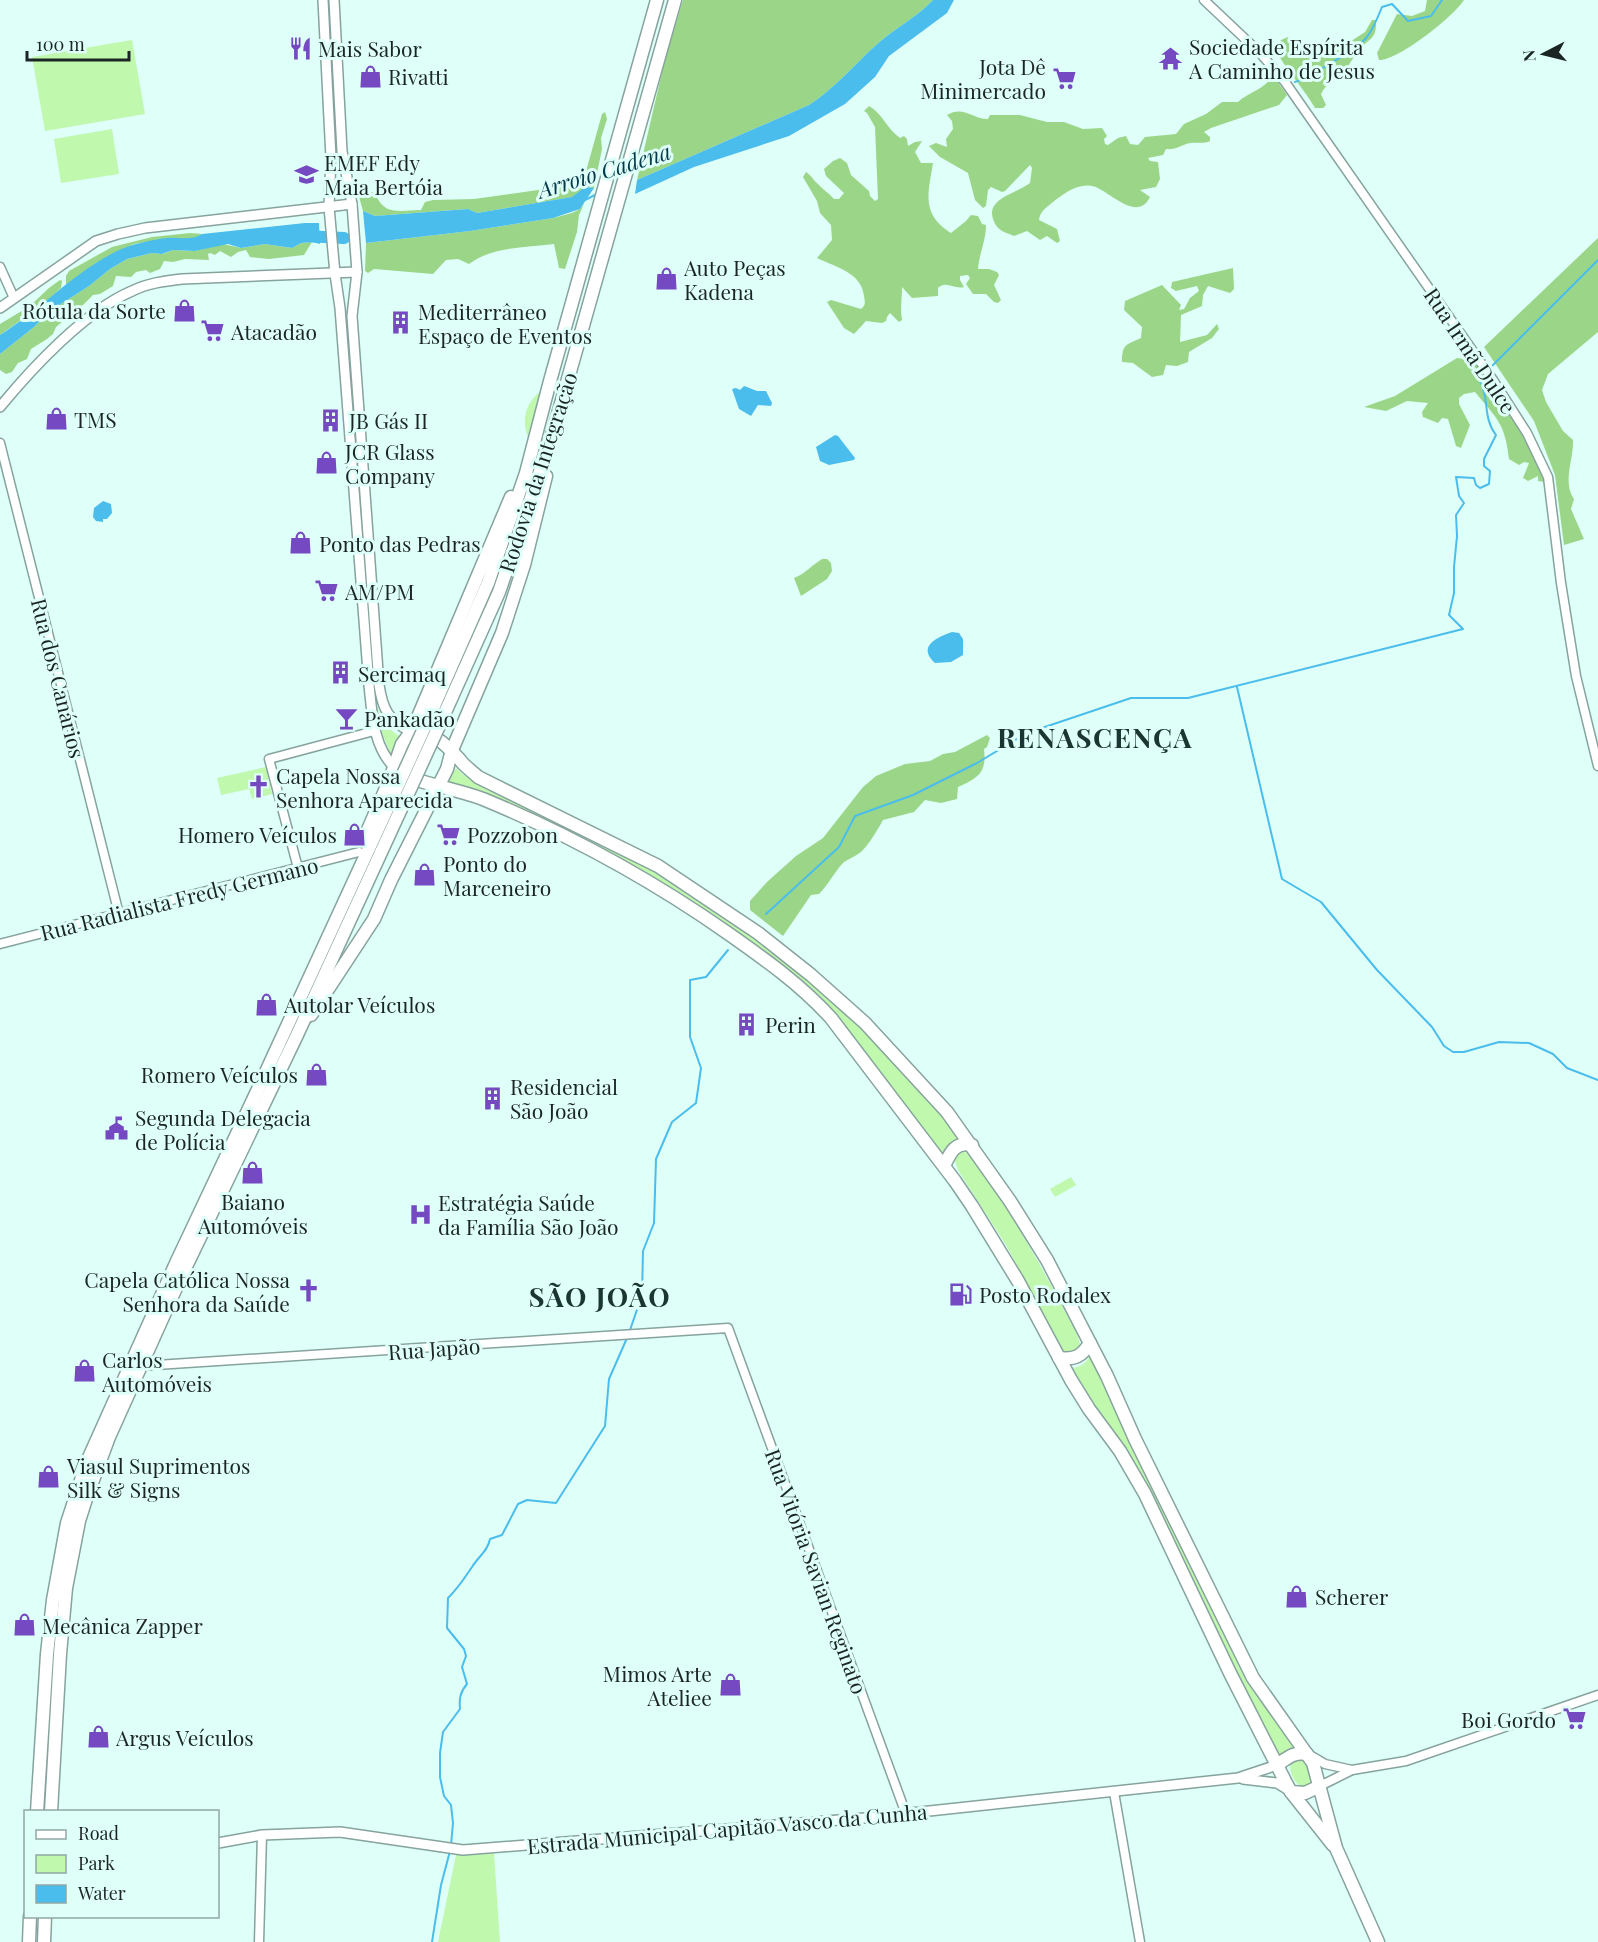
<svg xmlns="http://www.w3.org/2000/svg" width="1598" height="1942" font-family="'Playfair Display',serif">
<rect width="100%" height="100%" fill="#dffff9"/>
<g fill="#c0f8ae">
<path d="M132,40L145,114L45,131L32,57Z"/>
<path d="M112,129L119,174L61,183L54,139Z"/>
<path d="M541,391L528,437C521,420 526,402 541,391Z"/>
<path d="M375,698C379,716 384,726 399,736L391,754L379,726Z"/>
<path d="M266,767L272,794L252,799L249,789L221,795L217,778Z"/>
<path d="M456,768L462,774L489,791L590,838L672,881L771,949L856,1021L935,1107L962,1140C952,1141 944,1145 943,1156L845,1030L721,922L487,797L447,782Z"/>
<path d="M959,1151L968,1153C1005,1202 1035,1254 1063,1308C1069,1320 1082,1338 1080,1351L1069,1355L1063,1352L1006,1245L958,1170L954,1159L955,1154Z"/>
<path d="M1071,1177L1076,1185L1055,1197L1050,1189Z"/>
<path d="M1090,1356L1255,1689L1294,1748L1287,1749L1279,1758L1148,1489L1092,1404L1070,1368C1080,1368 1085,1364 1090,1356Z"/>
<path d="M1301,1759L1309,1768L1312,1783L1310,1787L1303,1788C1294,1783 1290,1774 1290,1764L1293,1760Z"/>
<path d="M494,1853L500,1942H438L456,1855Z"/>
</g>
<g fill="#9bd688">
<path d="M683,0H933C916,18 893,29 875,46C853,66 834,89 809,105L637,180L666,55Z"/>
<path d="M1427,0H1464C1454,16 1398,61 1379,60L1377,53L1397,14L1412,16L1425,11Z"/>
<path d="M1372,20H1376C1377,41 1368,38 1358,51C1353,57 1350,65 1344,71C1336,79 1326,83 1321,94L1326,105L1323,108H1315C1303,87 1286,70 1275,49L1281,40L1288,37L1293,41L1295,48L1311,55L1336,51L1365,32Z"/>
<path d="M1273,75L1287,95L1279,105L1211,128L1204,132L1210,137V141C1204,144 1198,142 1190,143C1181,145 1176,150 1166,149L1163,155L1148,158L1150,161L1158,162L1160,179L1156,187L1140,190L1150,197C1137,224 1108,189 1092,186C1078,183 1063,194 1053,202C1047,207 1040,211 1039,220L1057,229L1060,241L1057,243L1047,236L1040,240L1027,231L1014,236C1004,232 997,231 993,219C986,198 1018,193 1030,183L1032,168L1030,165L1005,191L1002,192L991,187L988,190L986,206L983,208L975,200L968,173L940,157L929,146L936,143L947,147L946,139L953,129L952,121L947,115C963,105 973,119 988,119L990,115H1020L1047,122H1064L1083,129L1102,128L1107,136L1104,139L1105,144L1108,145L1118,138L1126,136L1130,144L1138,145L1145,137L1176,134L1184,124L1206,114L1222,102H1238C1249,92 1266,89 1273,75Z"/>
<path d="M869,106C882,113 887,129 900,138L904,136L907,139L908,146L915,142L922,141L915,152L921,163H933C928,194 921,214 951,233L966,221L971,215L978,216L982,224L986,225C986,241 979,254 978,269H989L997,272L999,275L994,285L1001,300L998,303L994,302L986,294H973L966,284L970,278L968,275L960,276V280L964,287C955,290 946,280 938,288V296L912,298L902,287C902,298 900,309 902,320L899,322L890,313L887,317L886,321L882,323L866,321L854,334L844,328L827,302L831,300L861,309C866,305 865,303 864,296C862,273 836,267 817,258L832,240L831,225L820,213L817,201L803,177L806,172C812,176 813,180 818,184C823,190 829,193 834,199H839L844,193L826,176L824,169L833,161L840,158L847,163L851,175L869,191L870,196L875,201L878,199L875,127L867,113L864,111Z"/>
<path d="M605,112L607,119L601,138L602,149L594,188L585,187L573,197L477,213L468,209L375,216L363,211L358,193L375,192C383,217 401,210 421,210L425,202L433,200L474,199L574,185L581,181L585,175L602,114Z"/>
<path d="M584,204L579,215L577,232L565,269L559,268L554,244C526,248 493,246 469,264L458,259L446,260L433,274L374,269L368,273L365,271L366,243L470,231L553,218L572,213L580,209Z"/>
<path d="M190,233L202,234L194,239H165L134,244L96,263L66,285V276L69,271L112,247L152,237Z"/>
<path d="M1598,238V332L1548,374L1542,390L1546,402L1563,431L1573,440C1574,459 1562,482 1574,499L1571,509L1584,539L1564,545L1555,475L1534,421L1484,347Z"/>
<path d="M312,242L304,255L269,259L250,257L246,250L238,252L231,257L220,251L215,255L210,253L208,254L209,260L185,259L173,262L164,261L160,269L150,273L146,270L136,272L131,277L116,276L113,286L100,294L93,295L83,305L68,311L69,316L56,327L53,334L47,339L31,349L27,359L18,363L12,372L6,374L0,370V354L34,327L50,311L89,286L110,269L127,259L152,253L163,254L173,250L195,251L223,244L241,248L265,244L292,248L301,243Z"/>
<path d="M1233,268L1234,289L1230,293L1208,286L1203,295L1202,306L1181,315L1180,342L1207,335L1217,324L1219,329L1212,338L1189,352L1188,362L1177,366L1166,365L1163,375L1152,377L1133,363L1122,362C1122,344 1126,345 1141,338L1142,327L1124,310L1125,301L1162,285L1181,305L1179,310L1184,309L1190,298L1199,291L1197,286L1176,291L1171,288L1172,282Z"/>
<path d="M60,280L62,281L61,288L42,305L0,335V324L30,306L49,288Z"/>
<path d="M1467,349C1491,394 1530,432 1544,482L1538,481V476L1528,481L1523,478L1529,463L1524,462L1519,465L1509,459C1505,423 1497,419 1475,392L1464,394L1459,398V404L1470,425L1461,448L1456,446L1448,419L1442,418L1438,423L1423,417L1422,412L1428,403L1407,401L1386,411L1364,407L1395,396L1457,358L1463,359Z"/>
<path d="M822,559H827L831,563L832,571L827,579L801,596L794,578C805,574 812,565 822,559Z"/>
<path d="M987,735L990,738L987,747L984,749C987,773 978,778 958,787L957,799L941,803L925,800L914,812L883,820C878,829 866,850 858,854C853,858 847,859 842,864C834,873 828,885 819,894L811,895L783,936L750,910V901L767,882L796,856L823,838L863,787L876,776L905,764L930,761L943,754L955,752Z"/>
</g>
<g fill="#4abdec">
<path d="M933,0H954L947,13L889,56L875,77L845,104L789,136L694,167L635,194L637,180L809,105C834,89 853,66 875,46C893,29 916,18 933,0Z"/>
<path d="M585,187L594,188L580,209L553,218L470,231L366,243L363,211L375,216L468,209L477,213L572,197Z"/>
<path d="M305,223H319L320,244L312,242L301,243L292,248L265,244L241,248L228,244L195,251L173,250L162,254L152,253L127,259L110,269L89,286L50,311L34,327L0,354V335C41,309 73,273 117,251C132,244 150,240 167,238C180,237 190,241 202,234Z"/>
<path d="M744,386L757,391H766L772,403L771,406L758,405L751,416L739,409L732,389L736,388L740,390Z"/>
<path d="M835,435L838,436L855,458L854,460L829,465L820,461L816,447Z"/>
<path d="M103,501L111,504L112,513L107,519H103V522L96,521L93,517L94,508Z"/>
<path d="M952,632L959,633L963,639V655L951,662L935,663C916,646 938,637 952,632Z"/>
</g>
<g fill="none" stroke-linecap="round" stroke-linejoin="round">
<g stroke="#4abdec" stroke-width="2">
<path d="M1295,82C1310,77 1358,48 1367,37C1373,29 1378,17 1382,7L1392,4L1408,21L1431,16L1442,0"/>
<path d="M585,200L599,193"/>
<path d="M344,238L352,237"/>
<path d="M1492,366L1598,260"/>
<path d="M1237,687L1282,879L1321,902L1377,970L1432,1027L1444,1046L1453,1052H1464L1499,1042L1529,1043L1553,1054L1567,1068L1598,1080"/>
<path d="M766,914L839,847L855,816L913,795L977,763L1027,733L1131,698H1188L1463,629L1449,615L1454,593V567L1457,536L1456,515L1464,503L1459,496L1456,477L1474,478L1476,485L1480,488L1489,484L1490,471L1484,466V459L1496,435C1482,417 1490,397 1479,379"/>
<path d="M629,1333L642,1295L643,1251L654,1223L656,1159L672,1122L696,1103L701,1068L690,1037V980L706,977L728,950"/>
<path d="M451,1845L453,1823L451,1805L444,1796L440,1777V1753L443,1732L460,1709C459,1699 460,1692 467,1684L462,1667L466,1656L464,1649L447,1628L448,1598C460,1586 463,1580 472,1567C478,1557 488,1551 490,1539L502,1535L518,1504L527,1500L556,1503L605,1426L609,1379L627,1338"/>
<path d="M432,1942L441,1885L450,1851"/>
</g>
<path stroke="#4abdec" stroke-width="12" d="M304,236L344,238"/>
<defs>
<g id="tertiary">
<path d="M1204,0L1260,53L1285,82L1493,380L1527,433L1548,477L1561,583L1576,676L1598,766"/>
<path d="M0,267L14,298"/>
<path d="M0,443L119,914"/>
<path d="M298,868L269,759L374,731"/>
<path d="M0,944L359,852"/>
<path d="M141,1366L728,1328L906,1814"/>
<path d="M1308,1754L1325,1764L1352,1770"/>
<path d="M1320,1786L1352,1770L1406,1761L1598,1695"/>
<path d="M1114,1792L1140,1942"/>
<path d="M259,1942L262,1835"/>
</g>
<g id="secondary">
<path d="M323,0L331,158L329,207L335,274L340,308L369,685C372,713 373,746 394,767"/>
<path d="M334,0L342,151L352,204L357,272L352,316L379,685C383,711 388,719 411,732"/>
<path d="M0,308L96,241L118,234L145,228L352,204"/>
<path d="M0,407C32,368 85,311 132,291C148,283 165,281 182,279L357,272"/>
<path d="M1243,1779L1277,1783L1290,1791"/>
<path d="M218,1843L262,1835L340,1832L463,1850L864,1818L1238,1778L1277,1765"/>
</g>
<g id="trunk">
<path d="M426,724L488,583L526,473L550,381L657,0"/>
<path d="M438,728L499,592L551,439L675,0"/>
<path d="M411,732C432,729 447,746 460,760C465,767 472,771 478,777L658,866L758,933L811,975L865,1023L947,1112L1010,1201L1047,1260L1107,1376L1135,1439L1253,1678L1313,1763L1336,1848L1378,1942"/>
<path d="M394,767L398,771L408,777C433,786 459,790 483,799C570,835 652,880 729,934C766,960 801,985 831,1018L955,1181L972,1206L1018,1281L1071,1380L1089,1409L1120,1451L1145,1494L1230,1673L1285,1781L1291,1792L1333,1845"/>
<path d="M364,839L390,779L402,744L411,732L418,717L511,497"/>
<path d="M311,1015L374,919L391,880L447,769L452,750L502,633L524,565L546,476"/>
<path d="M944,1166C950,1153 955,1141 972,1145"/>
<path d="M1059,1358C1075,1360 1082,1356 1090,1343"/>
<path d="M1277,1765C1289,1757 1293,1752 1307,1754"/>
<path d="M1291,1792L1305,1793L1320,1786"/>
<path d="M37,1812L47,1654L53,1600L67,1523L87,1462L177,1261L260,1085L400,781"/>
<path d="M51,1812L60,1654L66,1588L79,1521L86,1499L109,1437L180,1279L297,1035L411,787"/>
<path d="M29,1942L30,1916"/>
<path d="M44,1942L45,1916"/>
</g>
</defs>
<use href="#tertiary" stroke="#86a39e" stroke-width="11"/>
<use href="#secondary" stroke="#86a39e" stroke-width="12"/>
<use href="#trunk" stroke="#86a39e" stroke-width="15"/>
<use href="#tertiary" stroke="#fff" stroke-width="8"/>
<use href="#secondary" stroke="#fff" stroke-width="9"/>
<use href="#trunk" stroke="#fff" stroke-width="12"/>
<defs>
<g id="trunk-bridge">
<path d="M400,781L426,724"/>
<path d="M411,787L438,728"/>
</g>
</defs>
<use href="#trunk-bridge" stroke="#86a39e" stroke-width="15" stroke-linecap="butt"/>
<use href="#trunk-bridge" stroke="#fff" stroke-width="12"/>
</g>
<defs>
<symbol id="restaurant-bare" viewBox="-9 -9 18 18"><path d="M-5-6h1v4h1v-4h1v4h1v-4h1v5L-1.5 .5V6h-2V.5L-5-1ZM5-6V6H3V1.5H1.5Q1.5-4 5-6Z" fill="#7449c1" stroke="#dffff9" stroke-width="2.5" paint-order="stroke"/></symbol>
<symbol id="temple-bare" viewBox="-9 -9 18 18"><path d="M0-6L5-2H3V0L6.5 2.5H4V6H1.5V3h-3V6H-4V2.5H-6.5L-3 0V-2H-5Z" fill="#7449c1" stroke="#dffff9" stroke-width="2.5" paint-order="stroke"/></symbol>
<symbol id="shop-bare" viewBox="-9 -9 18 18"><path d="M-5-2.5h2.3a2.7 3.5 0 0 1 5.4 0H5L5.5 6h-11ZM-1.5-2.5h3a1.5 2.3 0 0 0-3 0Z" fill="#7449c1" stroke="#dffff9" stroke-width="2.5" paint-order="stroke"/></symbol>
<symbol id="supermarket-bare" viewBox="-9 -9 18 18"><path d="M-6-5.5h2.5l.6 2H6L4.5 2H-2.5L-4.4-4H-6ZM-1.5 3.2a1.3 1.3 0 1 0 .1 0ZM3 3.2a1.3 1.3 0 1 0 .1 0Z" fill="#7449c1" stroke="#dffff9" stroke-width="2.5" paint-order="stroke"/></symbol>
<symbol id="school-bare" viewBox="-9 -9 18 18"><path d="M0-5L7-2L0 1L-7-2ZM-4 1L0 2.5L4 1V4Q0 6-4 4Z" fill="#7449c1" stroke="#dffff9" stroke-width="2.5" paint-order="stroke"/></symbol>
<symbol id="building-bare" viewBox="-9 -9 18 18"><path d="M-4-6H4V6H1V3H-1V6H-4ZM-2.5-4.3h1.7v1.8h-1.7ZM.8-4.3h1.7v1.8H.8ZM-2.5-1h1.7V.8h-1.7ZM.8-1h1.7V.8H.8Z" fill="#7449c1" stroke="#dffff9" stroke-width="2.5" paint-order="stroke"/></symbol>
<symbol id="bar-bare" viewBox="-9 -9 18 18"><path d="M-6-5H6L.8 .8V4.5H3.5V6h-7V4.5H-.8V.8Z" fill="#7449c1" stroke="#dffff9" stroke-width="2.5" paint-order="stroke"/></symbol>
<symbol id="church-bare" viewBox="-9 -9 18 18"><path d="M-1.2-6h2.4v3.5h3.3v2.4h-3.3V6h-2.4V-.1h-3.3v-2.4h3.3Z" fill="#7449c1" stroke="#dffff9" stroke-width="2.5" paint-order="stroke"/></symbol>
<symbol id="civic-bare" viewBox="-9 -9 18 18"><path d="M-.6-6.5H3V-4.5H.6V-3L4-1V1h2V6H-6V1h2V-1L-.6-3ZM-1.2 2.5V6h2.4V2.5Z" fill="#7449c1" stroke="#dffff9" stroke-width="2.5" paint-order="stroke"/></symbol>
<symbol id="hospital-bare" viewBox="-9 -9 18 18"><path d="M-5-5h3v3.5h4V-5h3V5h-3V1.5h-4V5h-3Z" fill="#7449c1" stroke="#dffff9" stroke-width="2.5" paint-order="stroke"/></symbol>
<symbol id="fuel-bare" viewBox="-9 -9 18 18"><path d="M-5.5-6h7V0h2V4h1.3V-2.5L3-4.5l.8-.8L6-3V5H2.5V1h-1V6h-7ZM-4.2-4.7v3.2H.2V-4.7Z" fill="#7449c1" stroke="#dffff9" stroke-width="2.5" paint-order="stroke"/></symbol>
</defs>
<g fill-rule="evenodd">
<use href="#restaurant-bare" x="284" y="32" width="33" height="33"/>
<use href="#temple-bare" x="1154" y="42" width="33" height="33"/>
<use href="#shop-bare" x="354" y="60" width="33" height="33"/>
<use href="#supermarket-bare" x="1048" y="62" width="33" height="33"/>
<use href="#school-bare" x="290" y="158" width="33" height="33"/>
<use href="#shop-bare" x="650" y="262" width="33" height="33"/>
<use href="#shop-bare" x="168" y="294" width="33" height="33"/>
<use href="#building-bare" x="384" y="306" width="33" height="33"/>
<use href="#supermarket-bare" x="196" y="314" width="33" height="33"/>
<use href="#shop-bare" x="40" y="402" width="33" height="33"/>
<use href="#building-bare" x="314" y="404" width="33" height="33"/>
<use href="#shop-bare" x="310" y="446" width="33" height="33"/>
<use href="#shop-bare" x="284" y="526" width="33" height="33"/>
<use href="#supermarket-bare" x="310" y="574" width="33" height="33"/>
<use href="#building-bare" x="324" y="656" width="33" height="33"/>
<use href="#bar-bare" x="330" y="702" width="33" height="33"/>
<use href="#church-bare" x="242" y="770" width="33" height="33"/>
<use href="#shop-bare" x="338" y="818" width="33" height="33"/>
<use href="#supermarket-bare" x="432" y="818" width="33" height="33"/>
<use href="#shop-bare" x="408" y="858" width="33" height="33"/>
<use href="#shop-bare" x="250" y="988" width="33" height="33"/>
<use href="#building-bare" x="730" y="1008" width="33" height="33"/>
<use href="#shop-bare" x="300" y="1058" width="33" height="33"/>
<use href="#building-bare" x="476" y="1082" width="33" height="33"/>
<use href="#civic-bare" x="100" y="1112" width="33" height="33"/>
<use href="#shop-bare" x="236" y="1156" width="33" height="33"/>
<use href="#hospital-bare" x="404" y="1198" width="33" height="33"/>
<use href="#church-bare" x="292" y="1274" width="33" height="33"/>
<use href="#fuel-bare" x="944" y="1278" width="33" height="33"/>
<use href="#shop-bare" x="68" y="1354" width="33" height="33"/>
<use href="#shop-bare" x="32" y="1460" width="33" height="33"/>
<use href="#shop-bare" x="1280" y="1580" width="33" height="33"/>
<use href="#shop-bare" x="8" y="1608" width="33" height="33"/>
<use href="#shop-bare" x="714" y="1668" width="33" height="33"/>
<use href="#supermarket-bare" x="1558" y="1702" width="33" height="33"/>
<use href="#shop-bare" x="82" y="1720" width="33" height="33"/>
</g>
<g text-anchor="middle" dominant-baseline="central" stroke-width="6" stroke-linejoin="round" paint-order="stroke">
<g font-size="21" fill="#1b2624" stroke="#dffff9" text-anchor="start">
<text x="1189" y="46">Sociedade Espírita<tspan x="1189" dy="24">A Caminho de Jesus</tspan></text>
<text x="318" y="48">Mais Sabor</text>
<text x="1046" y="66" text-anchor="end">Jota Dê<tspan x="1046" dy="24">Minimercado</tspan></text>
<text x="388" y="76">Rivatti</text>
<text x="324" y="162">EMEF Edy<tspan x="324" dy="24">Maia Bertóia</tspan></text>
<text x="684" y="267">Auto Peças<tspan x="684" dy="24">Kadena</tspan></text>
<text x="166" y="310" text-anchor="end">Rótula da Sorte</text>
<text x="418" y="311">Mediterrâneo<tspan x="418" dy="24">Espaço de Eventos</tspan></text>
<text x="231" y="331">Atacadão</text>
<text x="74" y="419">TMS</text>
<text x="349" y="420">JB Gás II</text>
<text x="345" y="451">JCR Glass<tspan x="345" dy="24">Company</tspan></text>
<text x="319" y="543">Ponto das Pedras</text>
<text x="345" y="591">AM/PM</text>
<text x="358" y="673">Sercimaq</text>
<text x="364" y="718">Pankadão</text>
<text x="276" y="775">Capela Nossa<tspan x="276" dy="24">Senhora Aparecida</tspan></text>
<text x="337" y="834" text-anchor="end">Homero Veículos</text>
<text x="467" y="834">Pozzobon</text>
<text x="443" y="863">Ponto do<tspan x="443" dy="24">Marceneiro</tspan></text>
<text x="284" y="1004">Autolar Veículos</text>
<text x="765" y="1024">Perin</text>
<text x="298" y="1074" text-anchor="end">Romero Veículos</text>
<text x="510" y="1086">Residencial<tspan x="510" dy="24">São João</tspan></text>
<text x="135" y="1117">Segunda Delegacia<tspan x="135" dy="24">de Polícia</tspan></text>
<text x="253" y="1201" text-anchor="middle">Baiano<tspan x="253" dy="24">Automóveis</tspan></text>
<text x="438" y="1202">Estratégia Saúde<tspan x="438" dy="24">da Família São João</tspan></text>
<text x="290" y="1279" text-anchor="end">Capela Católica Nossa<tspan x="290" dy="24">Senhora da Saúde</tspan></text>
<text x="979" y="1294">Posto Rodalex</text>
<text x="102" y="1359">Carlos<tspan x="102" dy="24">Automóveis</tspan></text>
<text x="67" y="1465">Viasul Suprimentos<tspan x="67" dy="24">Silk &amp; Signs</tspan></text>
<text x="1315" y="1596">Scherer</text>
<text x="42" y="1625">Mecânica Zapper</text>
<text x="712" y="1673" text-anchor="end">Mimos Arte<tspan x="712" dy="24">Ateliee</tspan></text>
<text x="1556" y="1719" text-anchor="end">Boi Gordo</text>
<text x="116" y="1737">Argus Veículos</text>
</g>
<g font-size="21" fill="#1b2624" stroke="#dffff9">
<text transform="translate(1471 350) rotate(56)">Rua Irmã Dulce</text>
<text transform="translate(537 472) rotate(-72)">Rodovia da Integração</text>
<text transform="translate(59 678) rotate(76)">Rua dos Canários</text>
<text transform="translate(179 898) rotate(-14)">Rua Radialista Fredy Germano</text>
<text transform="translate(434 1348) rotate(-4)">Rua Japão</text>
<text transform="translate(817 1571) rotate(70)">Rua Vitória Savian Reginato</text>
<text transform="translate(727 1828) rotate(-5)">Estrada Municipal Capitão Vasco da Cunha</text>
</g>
<g font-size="22" font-style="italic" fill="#04394c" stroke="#dffff9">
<text transform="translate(604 170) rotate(-17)">Arroio Cadena</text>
</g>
<g font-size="27" font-weight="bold" letter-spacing="1.5" fill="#1b3632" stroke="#dffff9">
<text x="1095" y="737">RENASCENÇA</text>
<text x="600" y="1296">SÃO JOÃO</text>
</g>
</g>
<rect x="24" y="1810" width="195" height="108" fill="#dffff9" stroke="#91a8a4" stroke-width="1.5"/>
<rect x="36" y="1830" width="30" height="9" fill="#ffffff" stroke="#91a8a4" stroke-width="1.5"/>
<text x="78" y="1840" font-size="18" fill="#1b2624">Road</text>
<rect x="36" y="1855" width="30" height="18" fill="#c0f8ae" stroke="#91a8a4" stroke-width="1.5"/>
<text x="78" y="1870" font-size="18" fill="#1b2624">Park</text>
<rect x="36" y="1885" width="30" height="18" fill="#4abdec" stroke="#91a8a4" stroke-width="1.5"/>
<text x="78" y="1900" font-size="18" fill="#1b2624">Water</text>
<g transform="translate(1544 54) rotate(263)" stroke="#dffff9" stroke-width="4.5" paint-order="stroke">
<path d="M0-4.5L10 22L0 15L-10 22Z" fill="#1b2624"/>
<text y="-9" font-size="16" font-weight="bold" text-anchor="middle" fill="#1b2624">N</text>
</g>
<path d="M27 51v9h102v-9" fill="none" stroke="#1b2624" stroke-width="3"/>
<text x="36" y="51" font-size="18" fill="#1b2624" stroke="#dffff9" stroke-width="4.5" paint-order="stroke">100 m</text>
</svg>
